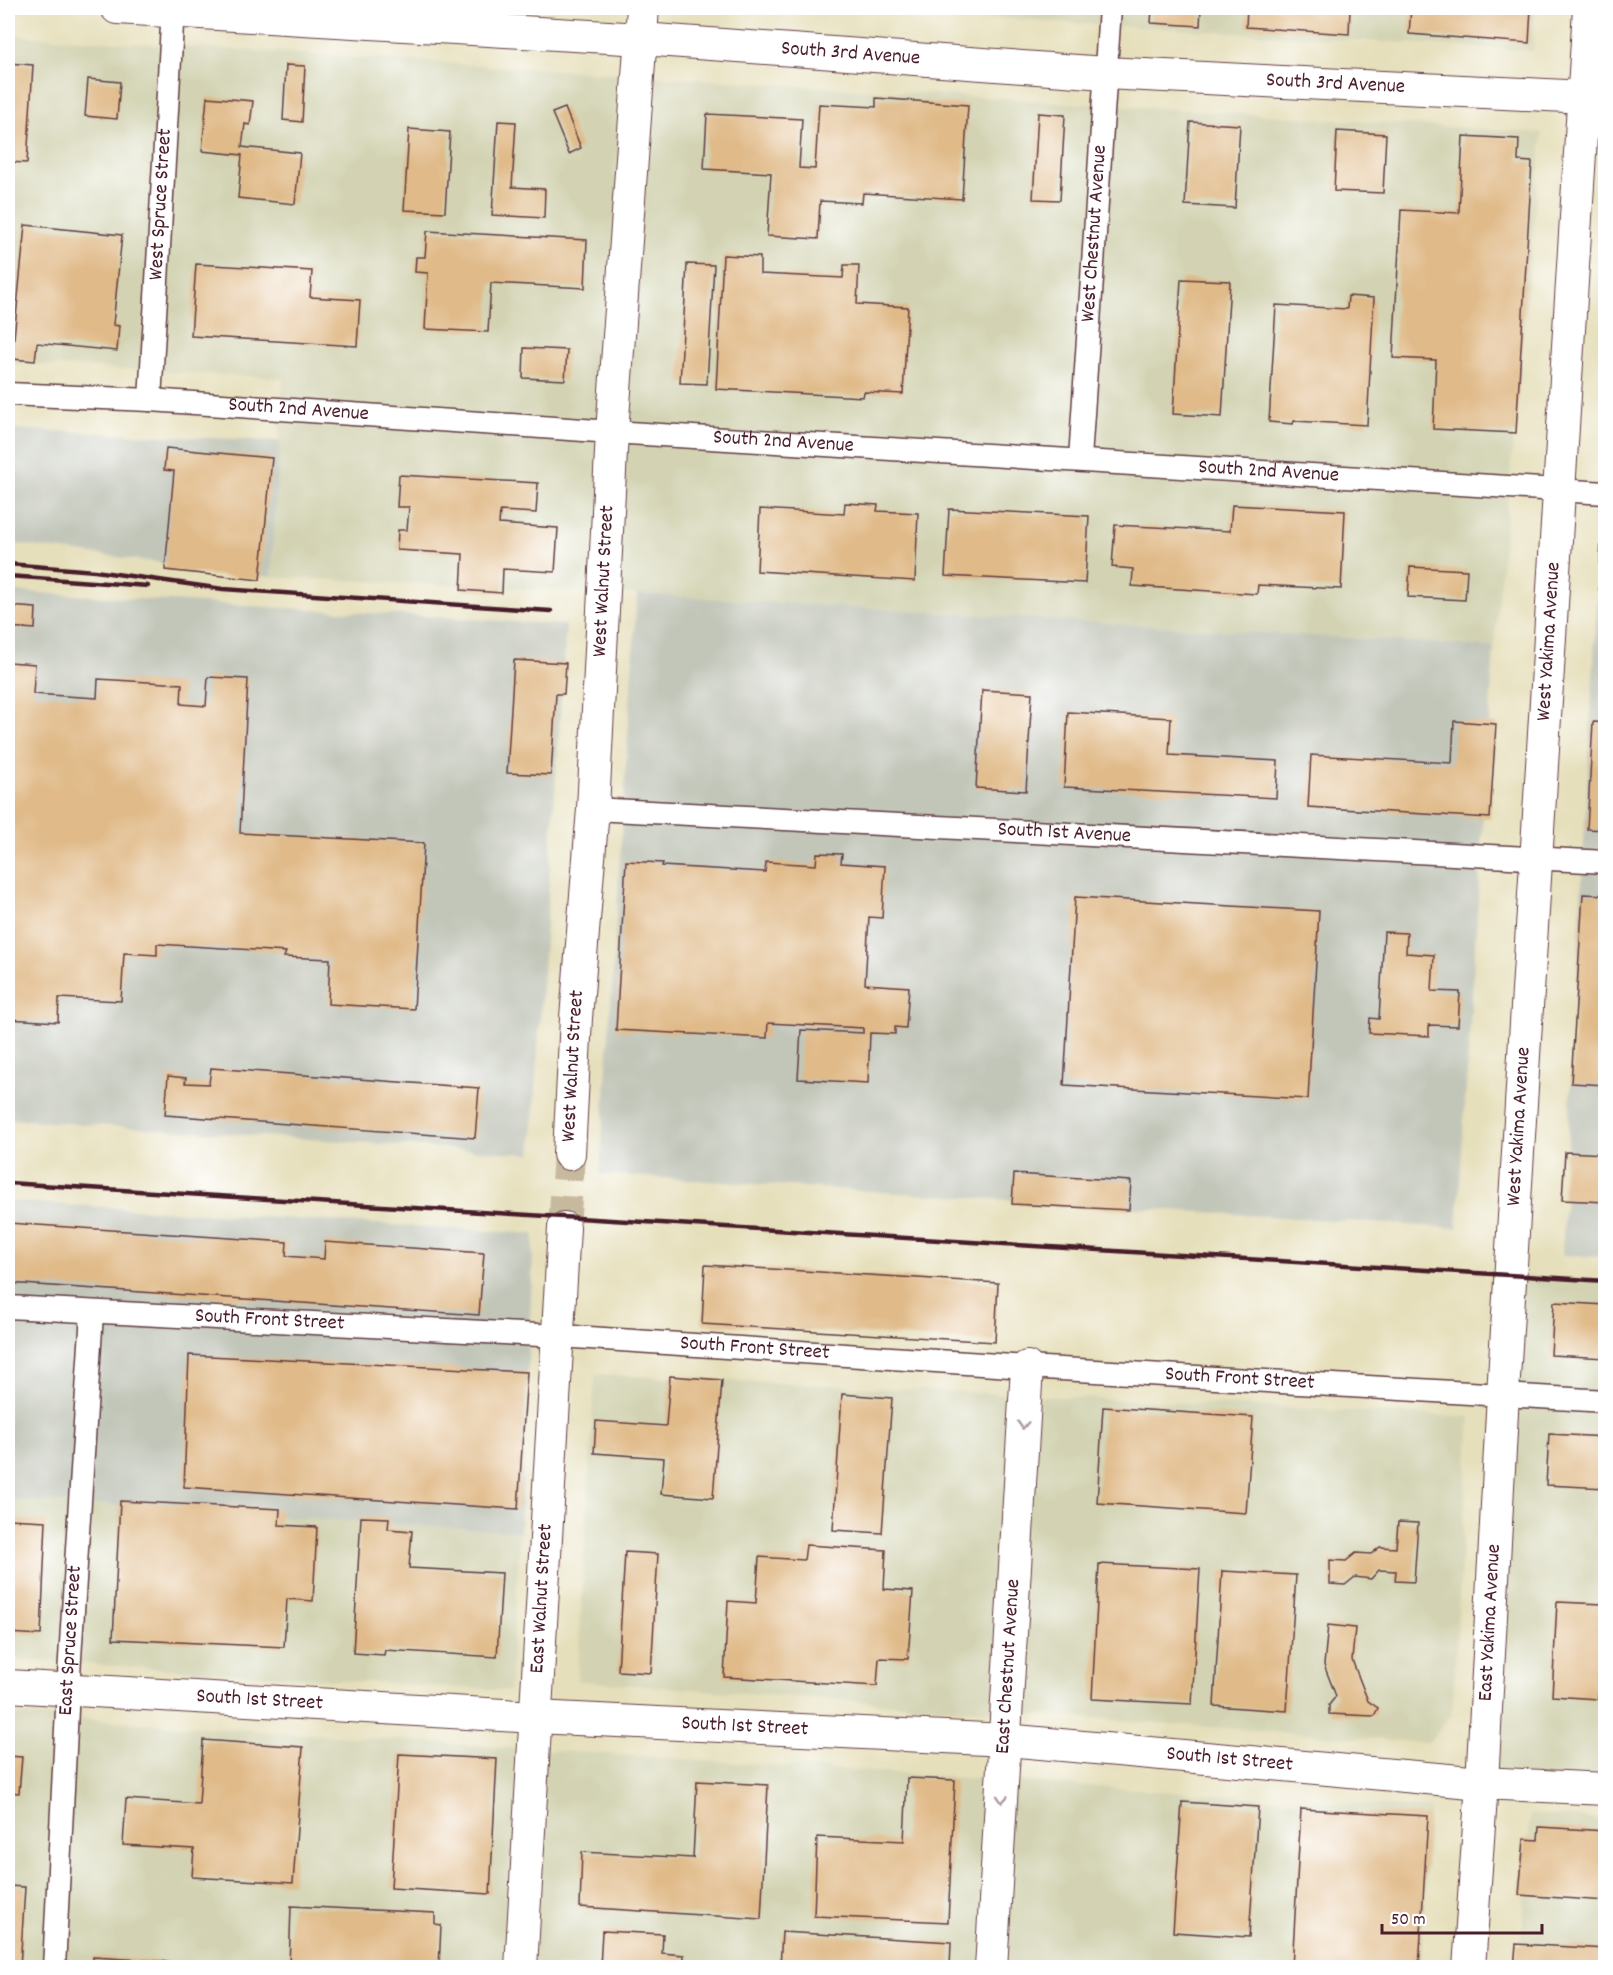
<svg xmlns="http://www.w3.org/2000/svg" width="1613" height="1975" font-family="Dekko,sans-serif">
<rect width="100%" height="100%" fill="#fff"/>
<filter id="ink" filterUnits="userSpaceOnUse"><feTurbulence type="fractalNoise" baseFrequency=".0167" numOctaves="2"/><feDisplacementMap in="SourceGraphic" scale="12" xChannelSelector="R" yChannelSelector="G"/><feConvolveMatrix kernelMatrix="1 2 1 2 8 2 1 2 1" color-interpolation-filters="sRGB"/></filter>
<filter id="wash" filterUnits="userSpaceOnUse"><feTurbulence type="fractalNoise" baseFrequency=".008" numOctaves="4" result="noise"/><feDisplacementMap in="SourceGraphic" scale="24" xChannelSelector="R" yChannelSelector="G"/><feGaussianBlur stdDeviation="1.35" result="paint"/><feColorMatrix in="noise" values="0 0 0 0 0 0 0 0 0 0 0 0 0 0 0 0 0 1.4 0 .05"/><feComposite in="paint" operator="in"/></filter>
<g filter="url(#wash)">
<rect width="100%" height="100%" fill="#e6dfbb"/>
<g fill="#d3d3b3">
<path d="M829,8H1535L1533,51Z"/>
<path d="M8,35L1542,133L1494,647L637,594L271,577L283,378L8,363Z"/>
<path d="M1511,1275L1605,1281V1789L1482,1783Z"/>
<path d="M595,1374L1470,1417L1452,1714L1428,1743L577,1681Z"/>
<path d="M8,1499L520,1532L510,1691L8,1659Z"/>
<path d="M8,1714L1430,1809L1421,1967H8Z"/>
<path d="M1530,1814L1605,1819V1967L1520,1968Z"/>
</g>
<g fill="#c2c6b9">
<path d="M8,429L280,441L271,577L8,543Z"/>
<path d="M1600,543H1605V1257L1562,1255Z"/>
<path d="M8,591L566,625L531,1154L8,1119Z"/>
<path d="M637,594L1494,647L1457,1228L600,1174Z"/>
<path d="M8,1201L534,1234L520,1532L8,1499Z"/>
</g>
<g id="blocks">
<g fill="#e0ba88">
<path d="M1152,8H1201L1200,26L1151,23Z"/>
<path d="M1247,8H1350L1349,34L1246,27Z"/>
<path d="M1411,8H1531L1529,43L1409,34Z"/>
<path d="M8,63L33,65L27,163L8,162Z"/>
<path d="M286,65L305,66L302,122L283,120Z"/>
<path d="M88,79L120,82L117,119L85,116Z"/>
<path d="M207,97L253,101L250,125L245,124L242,147L300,153L295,204L238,198L242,155L202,151Z"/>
<path d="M876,98L968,105L962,199L863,193L862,203L820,201L818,239L767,236L771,173L704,169L707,114L802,119L799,168L815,169L819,104L876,107Z"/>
<path d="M565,108L581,148L569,154L552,113Z"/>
<path d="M1038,113L1065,115L1060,200L1033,199Z"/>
<path d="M498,121L516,122L512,187L545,189L544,218L492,215Z"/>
<path d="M1190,122L1240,125L1235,208L1185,205Z"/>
<path d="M409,129L450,132L445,212L404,210Z"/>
<path d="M1337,131L1386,134L1383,193L1334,191Z"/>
<path d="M1463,136L1519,139L1518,161L1532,162L1516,433L1433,429L1436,360L1393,358L1401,210L1459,213Z"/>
<path d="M25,225L122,235L113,325L119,326L117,351L37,343L35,361L12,359Z"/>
<path d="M427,231L587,240L585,288L491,283L488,332L425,329L428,273L415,272L416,257H425Z"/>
<path d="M723,255L760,257V274L843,278L844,265H859L857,304L908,307L903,394L864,392L863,397L716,389Z"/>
<path d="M196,264L312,271L310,297L360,300L357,346L191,336Z"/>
<path d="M687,264L714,265L707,384L680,383Z"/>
<path d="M1181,279L1230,281L1222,417L1173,414Z"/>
<path d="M1348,296L1374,298L1367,425L1294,421L1293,424L1269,422L1276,305L1347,309Z"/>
<path d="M524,348L567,350L565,380L523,378Z"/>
<path d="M166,448L272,458L260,580L165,570L174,471L164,470Z"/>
<path d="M399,475L538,483L536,513L500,511L499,524L558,528L555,572L503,569L502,593L461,590L463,554L397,550L398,530H407L409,507H397Z"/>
<path d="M845,503L878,505L877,511L918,513L915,581L757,571L760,509L844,514Z"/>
<path d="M1232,505L1345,511L1341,589L1258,585L1257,594L1132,586L1133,569L1112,567L1115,525L1230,531Z"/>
<path d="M949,509L1089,516L1085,583L945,576Z"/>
<path d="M1601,539H1606V590H1599Z"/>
<path d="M1410,567L1467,570L1465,600L1408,597Z"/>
<path d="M8,606L36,608L35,629L8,627Z"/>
<path d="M514,660L566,663L564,694H556L551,775L507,773Z"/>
<path d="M8,662L35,664L33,694L97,698L98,679L182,684L181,704L206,706L208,677L248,679L240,833L424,843L414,1009L328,1004L330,959L284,957L286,952L157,944V955L124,953L121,1001L59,998L58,1022L8,1019Z"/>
<path d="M982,690L1032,693L1026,791L976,788Z"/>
<path d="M1068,712L1171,718L1169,755L1278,761L1276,798L1064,787Z"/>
<path d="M1454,721L1496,724L1490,818L1308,807L1311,755L1452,763Z"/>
<path d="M1593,722L1606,723V830L1587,829Z"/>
<path d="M817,853L842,854L841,863L885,866L882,918L869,917L865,984L909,987L906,1028L895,1027V1034L870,1033L868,1083L798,1079L801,1030L863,1033V1028L768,1023L767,1038L616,1030L626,861L663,863L662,866L765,872L766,862L816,865Z"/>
<path d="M1583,894L1606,895V1085L1571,1083Z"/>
<path d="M1075,897L1319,911L1308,1099L1064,1085Z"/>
<path d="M1384,932L1407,933L1406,953L1434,955L1432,991L1460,992L1458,1026L1429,1025V1036L1369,1033L1370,1018L1379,1019Z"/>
<path d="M211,1068L479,1088L475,1138L165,1115L168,1076L186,1078L185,1083L209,1084Z"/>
<path d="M1565,1152L1606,1154V1202L1562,1200Z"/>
<path d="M1014,1174L1131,1181L1129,1210L1012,1204Z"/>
<path d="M8,1223L287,1242L286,1256L324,1259L325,1242L484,1253L479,1315L8,1283Z"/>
<path d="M705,1265L998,1283L995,1342L702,1324Z"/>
<path d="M1554,1302L1606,1305V1358L1551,1355Z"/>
<path d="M189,1355L527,1372L518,1509L184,1487Z"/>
<path d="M670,1376L722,1380L713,1498L661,1494L664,1458L594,1453L596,1421L666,1426Z"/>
<path d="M842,1394L892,1398L882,1533L833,1530Z"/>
<path d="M1103,1407L1253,1417L1246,1513L1097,1503Z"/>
<path d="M1549,1434L1606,1437V1488L1546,1485Z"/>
<path d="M120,1501L280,1509L279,1525L317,1527L313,1601L287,1599L284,1647L113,1639Z"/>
<path d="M361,1517L389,1518L388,1529L412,1531L409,1568L502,1573L497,1657L385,1650L384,1655L353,1653Z"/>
<path d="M8,1519L46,1521L41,1635L8,1633Z"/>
<path d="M1398,1522L1418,1523L1414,1582L1395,1581L1396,1571L1379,1570L1371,1579L1355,1577L1345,1585L1330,1584V1560L1346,1561L1356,1553L1371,1554L1380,1547L1396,1548Z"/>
<path d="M806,1545L886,1550L884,1589L913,1591L908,1659L879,1658L877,1686L724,1677L728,1601L756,1603L759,1557L804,1560Z"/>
<path d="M625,1552L658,1554L651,1673L618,1671Z"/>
<path d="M1099,1564L1200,1569L1192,1704L1092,1699Z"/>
<path d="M1222,1571L1296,1575L1287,1711L1214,1706Z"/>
<path d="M1557,1602L1603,1604L1598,1699L1552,1696Z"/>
<path d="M1328,1625L1355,1628L1352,1660L1368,1701L1378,1708L1374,1716L1329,1714V1705L1336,1696L1324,1665Z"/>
<path d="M203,1740L303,1747L293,1883L192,1877L194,1849L123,1845L126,1799L199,1804Z"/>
<path d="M399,1754L497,1759L490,1894L391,1888Z"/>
<path d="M8,1756L22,1757L19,1793L8,1792Z"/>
<path d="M907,1778L955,1780L948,1922L814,1916L817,1837L904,1841Z"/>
<path d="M697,1781L768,1785L761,1919L580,1907L582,1852L693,1858Z"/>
<path d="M1182,1802L1258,1807L1249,1937L1173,1932Z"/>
<path d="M1301,1809L1428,1816L1419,1968H1292Z"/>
<path d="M1539,1827L1606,1831V1901L1519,1895L1524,1839L1538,1840Z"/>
<path d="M8,1886L25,1887L20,1968H8Z"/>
<path d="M291,1906L435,1913V1924L441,1925L439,1968H289Z"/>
<path d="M602,1931L663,1934L662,1953L684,1955V1968H600Z"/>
<path d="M782,1932L951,1942L950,1968H780Z"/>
<path d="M1516,1944L1606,1949V1968H1514Z"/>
<path d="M93,1957L190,1963L189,1968H93Z"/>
</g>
</g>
</g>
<g filter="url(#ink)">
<use href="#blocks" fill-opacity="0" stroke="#613c41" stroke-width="1.5"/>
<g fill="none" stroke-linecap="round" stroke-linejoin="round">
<path stroke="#c7b99e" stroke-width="32" stroke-dasharray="32 16" stroke-linecap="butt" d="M564,1228L569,1154"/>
<defs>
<g id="street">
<path id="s1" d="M8,394L150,400L612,432L1606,493"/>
<path id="s2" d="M150,400L173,8"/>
<path id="s3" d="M1080,459L1110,8"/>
<path id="s4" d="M593,809L1606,862"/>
<path id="s5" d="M8,1307L559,1336L1027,1367L1606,1401"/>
<path id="s6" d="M54,1968L68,1690L92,1313"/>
</g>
<g id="secondary">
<path id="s7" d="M117,8L642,39L1105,73L1605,98"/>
<path id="s8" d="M569,1154L576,1018L593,809L612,432L643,8"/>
<path id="s9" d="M8,1686L536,1717L1006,1740L1482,1783L1606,1789"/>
<path id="s10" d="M521,1968L564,1228"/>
<path id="s11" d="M991,1968L1027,1367"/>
<path id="s12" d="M1469,1968L1482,1783L1503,1394L1589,8"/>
</g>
</defs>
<use href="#street" stroke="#613c41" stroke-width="25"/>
<use href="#secondary" stroke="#613c41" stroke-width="34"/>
<use href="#street" stroke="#fff" stroke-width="22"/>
<use href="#secondary" stroke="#fff" stroke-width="32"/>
<g stroke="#4a1f2b" stroke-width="4.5">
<path d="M8,564L95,571L223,589L551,611"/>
<path d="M8,576L148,586"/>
<path d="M8,1183L1606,1281"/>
</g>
</g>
<defs><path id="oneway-chevron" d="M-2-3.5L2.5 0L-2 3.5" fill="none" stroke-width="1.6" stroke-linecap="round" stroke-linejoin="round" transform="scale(1.5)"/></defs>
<g stroke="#ae9aa0">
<use href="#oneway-chevron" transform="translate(1023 1425) rotate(93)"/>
<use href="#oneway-chevron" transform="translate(1002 1799) rotate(94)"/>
</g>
</g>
<g text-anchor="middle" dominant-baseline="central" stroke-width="4.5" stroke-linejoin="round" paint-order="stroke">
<g font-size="21" fill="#4a1f2b" stroke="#fff">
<text stroke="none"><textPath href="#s7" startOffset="735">South 3rd Avenue</textPath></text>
<text stroke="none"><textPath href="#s7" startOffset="1221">South 3rd Avenue</textPath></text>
<text stroke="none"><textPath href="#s2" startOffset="196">West Spruce Street</textPath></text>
<text stroke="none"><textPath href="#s3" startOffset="226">West Chestnut Avenue</textPath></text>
<text stroke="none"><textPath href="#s1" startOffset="291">South 2nd Avenue</textPath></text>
<text stroke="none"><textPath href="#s1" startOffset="777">South 2nd Avenue</textPath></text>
<text stroke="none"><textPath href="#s1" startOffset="1263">South 2nd Avenue</textPath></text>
<text stroke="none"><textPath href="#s8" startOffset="574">West Walnut Street</textPath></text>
<text stroke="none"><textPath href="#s12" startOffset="1329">West Yakima Avenue</textPath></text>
<text stroke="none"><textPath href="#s4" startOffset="472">South 1st Avenue</textPath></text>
<text stroke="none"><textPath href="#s8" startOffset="88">West Walnut Street</textPath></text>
<text stroke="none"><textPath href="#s12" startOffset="843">West Yakima Avenue</textPath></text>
<text stroke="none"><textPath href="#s5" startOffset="262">South Front Street</textPath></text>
<text stroke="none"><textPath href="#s5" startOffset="748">South Front Street</textPath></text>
<text stroke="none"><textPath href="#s5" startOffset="1234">South Front Street</textPath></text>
<text stroke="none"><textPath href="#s10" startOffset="370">East Walnut Street</textPath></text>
<text stroke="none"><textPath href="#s12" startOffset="346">East Yakima Avenue</textPath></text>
<text stroke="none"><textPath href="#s6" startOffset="328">East Spruce Street</textPath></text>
<text stroke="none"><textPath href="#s11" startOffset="302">East Chestnut Avenue</textPath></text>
<text stroke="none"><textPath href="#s9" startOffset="252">South 1st Street</textPath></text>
<text stroke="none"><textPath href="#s9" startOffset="738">South 1st Street</textPath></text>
<text stroke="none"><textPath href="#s9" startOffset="1224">South 1st Street</textPath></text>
</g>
</g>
<rect width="1613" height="1975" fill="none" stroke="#fff" stroke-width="30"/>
<path d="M1382 1924v9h160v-9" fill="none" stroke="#4a1f2b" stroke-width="3"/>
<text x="1391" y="1924" font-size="18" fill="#4a1f2b" stroke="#ffffff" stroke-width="4.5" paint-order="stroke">50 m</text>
</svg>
